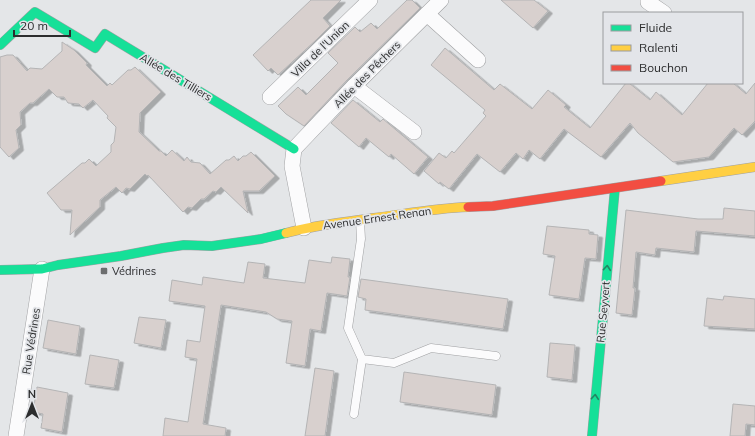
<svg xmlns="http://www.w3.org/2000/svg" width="755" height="436" font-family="Mulish,sans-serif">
<defs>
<filter id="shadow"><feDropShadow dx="4.5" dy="2.5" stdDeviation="0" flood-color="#0004"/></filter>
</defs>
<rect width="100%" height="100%" fill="#e4e6e8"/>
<g fill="#d8d0ce" stroke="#b4b4b5" filter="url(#shadow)">
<path d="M311,0H341L323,18L330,26L316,40L278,75L271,68L268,71L253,55Z"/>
<path d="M407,0H412L420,8L347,80L304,126L286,114L278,106L298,87L306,95L338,63L328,53L355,27L360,32L371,23L377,29Z"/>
<path d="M501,0H534L548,11L533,28Z"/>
<path d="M62,42L74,50L87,63L86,65L107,86L110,83L112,85L128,70H131L135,67L161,92L140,113L139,132L159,151H161L166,156L172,150L184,161L187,157L191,162L200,163L210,174L226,160H229L234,156L238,161L243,156H246L251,152L275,176L259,191H243L248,213L221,187L216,192L213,191L204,199H201L192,208L188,207L183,212L148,175L147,176L145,174L130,189L126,188L122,193L116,187L100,200V207L70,235L72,210H61L47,193L82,163H85L89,159L96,166L111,152V145L114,142L116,127L107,118L108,116L93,100L83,108L79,104L68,103L64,97H57L49,89L33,103H30L20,112L21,125L16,130L19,148L9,157L0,147V57L7,55H13L27,71L30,68L42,69L62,51Z"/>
<path d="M445,48L494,90L500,84L532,109L548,90L566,105L564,107L590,128L626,83H629L650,100L656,92L682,115L708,83H733L746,94L755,83V121L742,135L734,128L709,157L673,162L638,133L630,123L601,157L564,129L540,159L529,150L523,159L516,153L500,172L477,154L449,189L440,182L439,184L424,171L439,153L446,158L452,151L454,153L486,116L483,113L485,110L431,65Z"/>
<path d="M353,100L380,122L383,119L428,157L414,174L391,154L389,157L366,138L359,147L331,123Z"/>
<path d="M724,208L755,211V236L696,231L694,252L656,248L655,255L636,252L633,288H635L632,315L616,313L626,210L698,219H723Z"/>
<path d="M547,226L589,230V234L598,235L596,259L585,258L579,299L549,295L555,256L543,254Z"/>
<path d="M332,257L350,259L348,277H350L347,296L327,293L321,331L310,329L305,366L286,363L292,321L277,319L266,312L221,305L203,424L226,428L225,436H163L165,418L188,422L197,359L185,357L187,340L200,342L205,306L169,301L172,280L202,285L203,277L244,283L248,262L265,264L263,278L305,283L309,260L331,263Z"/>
<path d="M361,279L508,299L503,329L365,310L366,299L358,297Z"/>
<path d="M724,296L755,299V329L704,326L707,298L723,300Z"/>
<path d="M139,317L166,320L161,348L134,343Z"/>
<path d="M48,320L80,326L76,354L43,348Z"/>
<path d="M550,343L575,345L572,380L547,377Z"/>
<path d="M90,355L119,360L114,388L85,384Z"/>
<path d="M315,368L334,371L325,436H305Z"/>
<path d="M404,372L496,385L492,415L400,402Z"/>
<path d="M37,387L68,393L62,432L41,428L43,414L33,412Z"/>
<path d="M733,404L755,406V425L746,424L745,436H730Z"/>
</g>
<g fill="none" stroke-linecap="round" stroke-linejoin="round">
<defs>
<g id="lane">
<path d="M360,221L361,239L348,328L362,359L394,363L431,348L496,356"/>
<path d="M354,414L362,359"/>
</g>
<g id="street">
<path d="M648,0V2L664,13"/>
<path d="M427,14L478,60"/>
<path d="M354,86L414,132"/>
<path d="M270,97L370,0"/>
<path d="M304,228L292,166L294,149L354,86L441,0"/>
<path d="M16,436L42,269"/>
</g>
<g id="fast">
<path d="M0,45L35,12L95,48L105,34L294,149"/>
<path d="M0,270L42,269L58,265L121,256L163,248L184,245L212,246L261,239L286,233"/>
<path d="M592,436L615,188"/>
</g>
<g id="slow">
<path d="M661,181L755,167"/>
<path d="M286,233C315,225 344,222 374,218C405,214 436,208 468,207"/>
</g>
<path id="jam" d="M468,207L493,206L661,181"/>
</defs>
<use href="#lane" stroke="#a0a1a3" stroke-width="9"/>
<use href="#street" stroke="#a0a1a3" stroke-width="16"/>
<use href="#fast" stroke="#a0a1a3" stroke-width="10"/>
<use href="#slow" stroke="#a0a1a3" stroke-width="10"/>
<use href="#jam" stroke="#a0a1a3" stroke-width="10"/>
<use href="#lane" stroke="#fbfbfc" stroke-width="8"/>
<use href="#street" stroke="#fbfbfc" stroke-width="15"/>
<use href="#fast" stroke="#16e098" stroke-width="9"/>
<use href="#slow" stroke="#ffcf43" stroke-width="9"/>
<use href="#jam" stroke="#f24e42" stroke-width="9"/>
</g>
<defs><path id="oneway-chevron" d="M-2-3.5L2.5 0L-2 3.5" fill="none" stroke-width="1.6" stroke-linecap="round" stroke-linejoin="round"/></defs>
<g stroke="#218663">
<use href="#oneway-chevron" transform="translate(607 268) rotate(-85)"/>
<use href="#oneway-chevron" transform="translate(595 397) rotate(-85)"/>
</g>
<rect fill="#6c6e6f" stroke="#e3e5e9" stroke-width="1.5" x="100" y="267" width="8" height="8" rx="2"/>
<g text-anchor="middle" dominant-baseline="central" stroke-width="3.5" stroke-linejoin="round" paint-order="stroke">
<g font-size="11" fill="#2c2d2e" stroke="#e3e5e9">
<text transform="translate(320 49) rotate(-44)">Villa de l'Union</text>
<text transform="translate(367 74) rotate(-45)">Allée des Pêchers</text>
<text transform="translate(176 77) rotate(31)">Allée des Tilliers</text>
<text transform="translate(377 218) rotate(-8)">Avenue Ernest Renan</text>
<text transform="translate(603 312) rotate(-85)">Rue Seyvert</text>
<text transform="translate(31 341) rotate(-81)">Rue Védrines</text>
</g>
<g font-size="11" fill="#2c2d2e" stroke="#e3e5e9" text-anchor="start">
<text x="112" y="271">Védrines</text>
</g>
</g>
<rect x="603" y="12" width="140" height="72" fill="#e3e5e9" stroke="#9a9b9e"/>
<rect x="611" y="25" width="20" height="6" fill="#16e098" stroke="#9a9b9e"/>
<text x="639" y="32" font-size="12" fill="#2c2d2e">Fluide</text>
<rect x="611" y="45" width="20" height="6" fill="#ffcf43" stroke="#9a9b9e"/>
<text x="639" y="52" font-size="12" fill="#2c2d2e">Ralenti</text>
<rect x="611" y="65" width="20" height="6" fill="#f24e42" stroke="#9a9b9e"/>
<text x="639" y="72" font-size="12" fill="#2c2d2e">Bouchon</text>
<g transform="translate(32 404)" stroke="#e3e5e9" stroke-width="3" paint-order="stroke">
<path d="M0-3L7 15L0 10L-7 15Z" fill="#2c2d2e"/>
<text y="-6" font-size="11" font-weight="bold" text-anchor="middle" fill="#2c2d2e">N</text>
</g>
<path d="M14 30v6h56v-6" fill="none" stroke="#2c2d2e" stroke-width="2"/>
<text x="20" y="30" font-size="12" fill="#2c2d2e" stroke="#e3e5e9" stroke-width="3" paint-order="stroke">20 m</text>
</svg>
